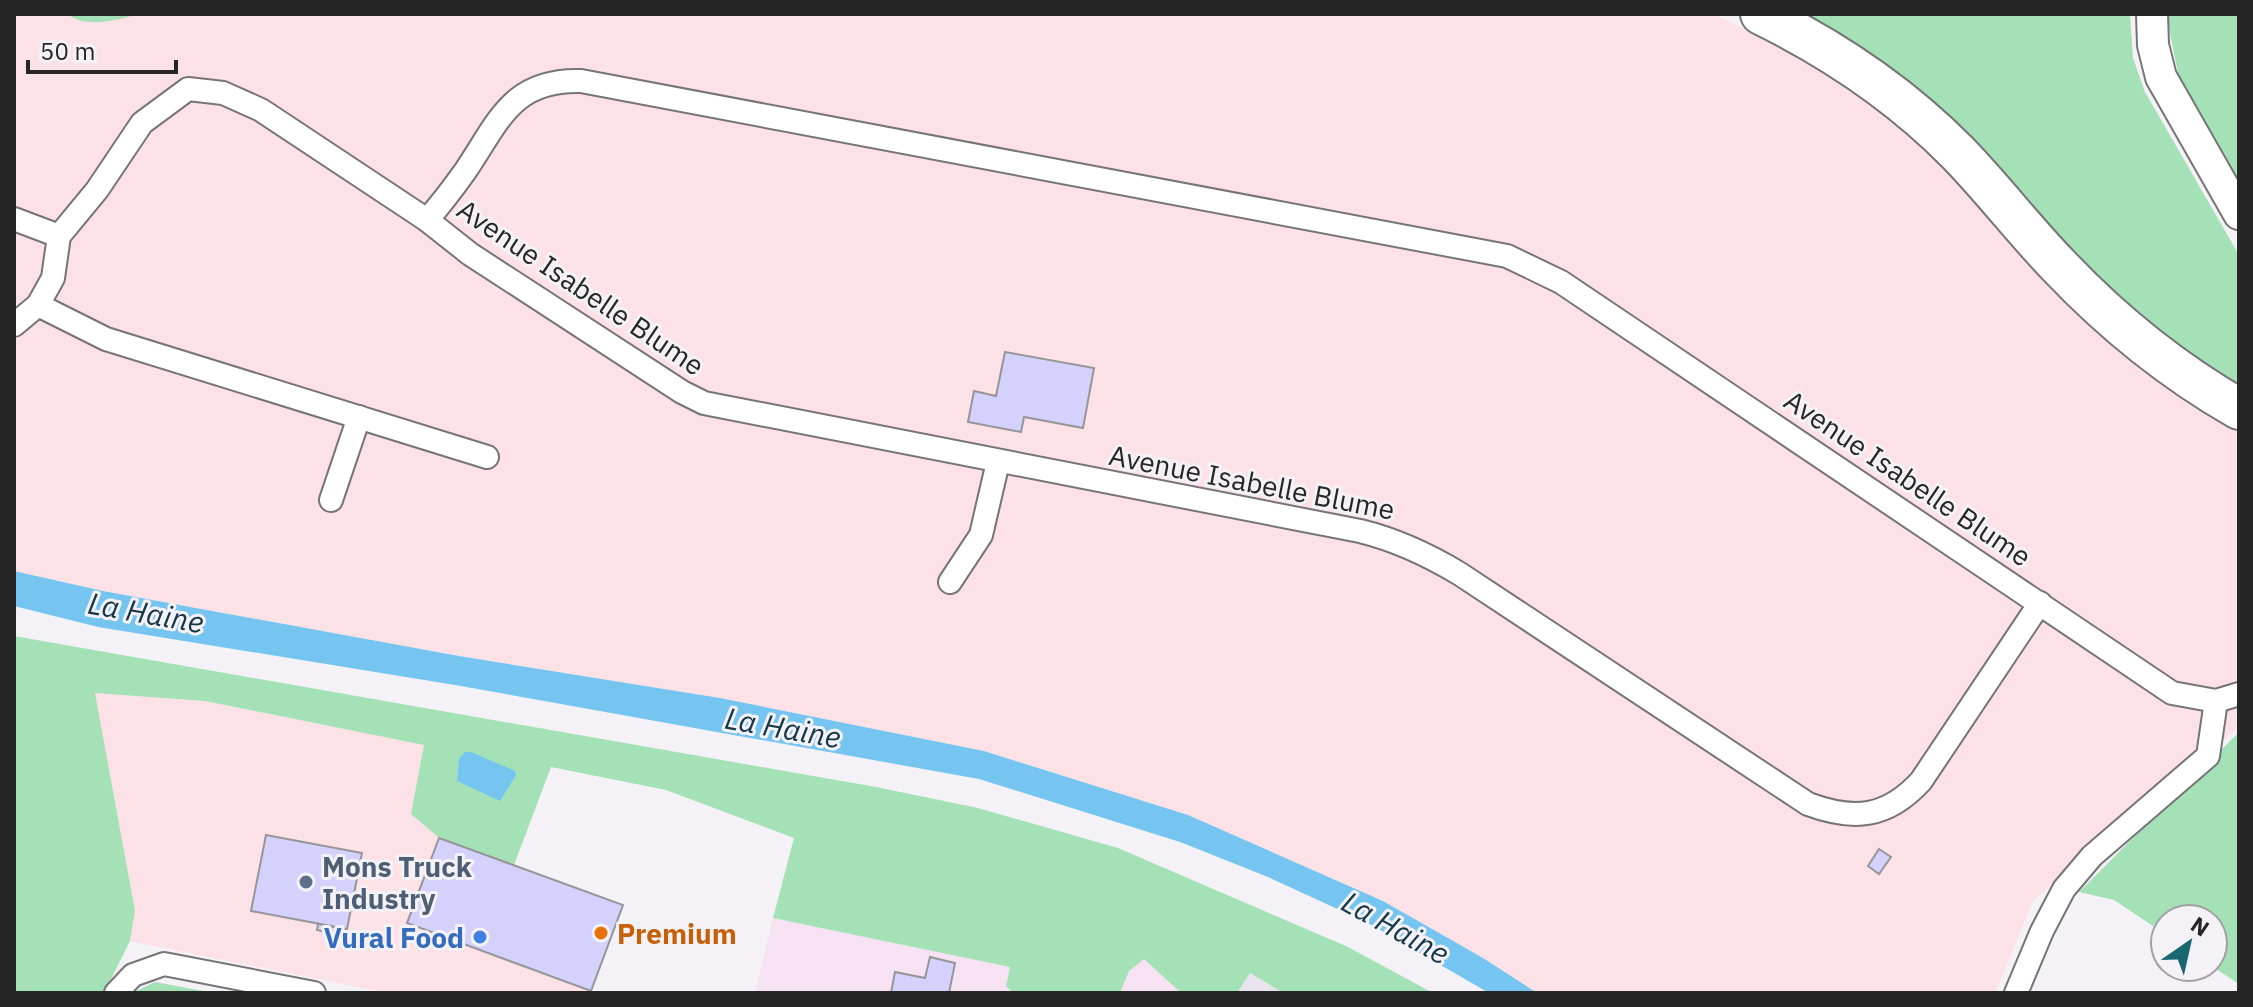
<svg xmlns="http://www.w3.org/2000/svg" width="2253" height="1007" font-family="'IBM Plex Sans',sans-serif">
<rect width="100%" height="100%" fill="#f4f2f6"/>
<g fill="#f6e2f2">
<path d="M773,918L1010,967L1006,985L1013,993H755Z"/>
<path d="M1144,959L1181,993H1120L1129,971Z"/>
</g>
<g fill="#fce1e6">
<path d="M14,14H1714L1787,50L1888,117L2239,429V727L2033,901L1995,993L1877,991L1875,993H1537L1483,958L1383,901L1188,815L984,751L720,698L459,656L103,591L14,571Z"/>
<path d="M95,693L205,701L425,745L411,814L438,837L620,906L588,993H388L130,941L135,911Z"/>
</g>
<path fill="#e8e4ee" d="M1250,973L1283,993H1237Z"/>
<g fill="#a4e1b7">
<path d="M67,14H139C115,20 88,29 67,14Z"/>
<path d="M1789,14H2130L2133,58L2145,92L2239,255V398L2166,348Z"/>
<path d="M2166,14H2239V184L2180,83Z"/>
<path d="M14,636L876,787L978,808L1118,848L1348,947L1433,993H1283L1250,973L1237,993H1181L1144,959L1129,971L1120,993H1013L1006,986L1010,967L773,918L794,838L666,790L551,767L514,865L438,837L411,814L424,745L205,701L95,693L135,911L130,941L104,993H14Z"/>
<path d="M2239,732V984L2213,967V919H2165V934L2114,900L2079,892Z"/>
<path d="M155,982L214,993H132Z"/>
</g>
<g fill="#76c5f1">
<path d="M14,571L103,591L459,656L720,698L984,751L1188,815L1383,901L1483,958L1537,993H1489L1368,923L1268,877L1180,842L979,779L455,685L98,627L14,606Z"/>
<path d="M465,752H471L515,771L516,775L500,801L457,781L459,759Z"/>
</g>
<g fill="#d4d2fd" stroke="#969699" stroke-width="2">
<path d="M1005,352L1094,368L1083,428L1024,417L1021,432L968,422L974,391L996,396Z"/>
<path d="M266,835L362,853L347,929L251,911Z"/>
<path d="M439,838L623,905L591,991L407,923Z"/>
<path d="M1879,849L1891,857L1879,874L1868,866Z"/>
<path d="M318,924L340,928L339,935L330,932L331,926H327L326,932L317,930Z"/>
<path d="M930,957L955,963L949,993H891L895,972L925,978Z"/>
</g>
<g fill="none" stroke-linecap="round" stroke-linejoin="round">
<defs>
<g id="street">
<path d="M14,219L59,236"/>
<path d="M427,220L470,254L682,392L704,403L1360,531C1397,540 1427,554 1460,574L1808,804C1854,821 1887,818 1921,781L2040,603"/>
<path d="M38,305L106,339L487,457"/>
<path d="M14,325L38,305L53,278L59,236L97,190L142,123L188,89L223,93L261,110L427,220C441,204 454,187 466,170C499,121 512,79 581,81L1507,256L1561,282L2172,693L2216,701L2239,694"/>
<path d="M331,500L359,417"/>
<path d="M950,582L981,535L998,462"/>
<path d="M116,993L133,975L164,964L314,993"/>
<path d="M2016,993L2042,931L2064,889L2092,856L2208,756L2216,701"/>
</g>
<path id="secondary" d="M2152,14L2153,45L2161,77L2239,214"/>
<path id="highway" d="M1761,14C1832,49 1902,96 1958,153C1993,189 2024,230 2059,266C2112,322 2173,371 2239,409"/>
</defs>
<use href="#street" stroke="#767477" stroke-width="26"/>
<use href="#secondary" stroke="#767477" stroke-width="34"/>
<use href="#highway" stroke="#767477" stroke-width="44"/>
<use href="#street" stroke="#fff" stroke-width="22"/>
<use href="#secondary" stroke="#fff" stroke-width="30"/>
<use href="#highway" stroke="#fff" stroke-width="40"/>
</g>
<circle fill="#5c6f8a" stroke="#f4f2f6" stroke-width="3" cx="306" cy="882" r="8"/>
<circle fill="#e8710a" stroke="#f4f2f6" stroke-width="3" cx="601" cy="933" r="8"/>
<circle fill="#3f7fe0" stroke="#f4f2f6" stroke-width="3" cx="480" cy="937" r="8"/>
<g text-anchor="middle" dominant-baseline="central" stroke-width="6" stroke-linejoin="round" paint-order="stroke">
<g font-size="28" fill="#262627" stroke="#f4f2f6">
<text transform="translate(581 287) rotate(34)">Avenue Isabelle Blume</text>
<text transform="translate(1908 478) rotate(34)">Avenue Isabelle Blume</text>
<text transform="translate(1252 482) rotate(11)">Avenue Isabelle Blume</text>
</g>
<g font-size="28" font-weight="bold" fill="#4e5e75" stroke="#f4f2f6" text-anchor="start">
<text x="322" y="866">Mons Truck<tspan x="322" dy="32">Industry</tspan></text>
</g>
<g font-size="28" font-weight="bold" fill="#c56008" stroke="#f4f2f6" text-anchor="start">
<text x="617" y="933">Premium</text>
</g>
<g font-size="28" font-weight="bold" fill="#366cbe" stroke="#f4f2f6" text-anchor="end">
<text x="464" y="937">Vural Food</text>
</g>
<g font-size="30" font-style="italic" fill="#143749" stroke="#f4f2f6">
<text transform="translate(146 612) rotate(10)">La Haine</text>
<text transform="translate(783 727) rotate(10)">La Haine</text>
<text transform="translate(1396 927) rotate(29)">La Haine</text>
</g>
</g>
<rect width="2253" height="1007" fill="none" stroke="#262627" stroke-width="32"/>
<g transform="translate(2189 943) rotate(34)"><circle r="38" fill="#f4f2f6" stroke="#a2a0a3" stroke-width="2"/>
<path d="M0-6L14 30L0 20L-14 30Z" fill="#1b6771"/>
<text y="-12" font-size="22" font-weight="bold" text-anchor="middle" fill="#262627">N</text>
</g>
<path d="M28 60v12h148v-12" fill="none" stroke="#262627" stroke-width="4"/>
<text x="40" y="60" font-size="24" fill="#262627" stroke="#f4f2f6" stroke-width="6" paint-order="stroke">50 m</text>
</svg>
